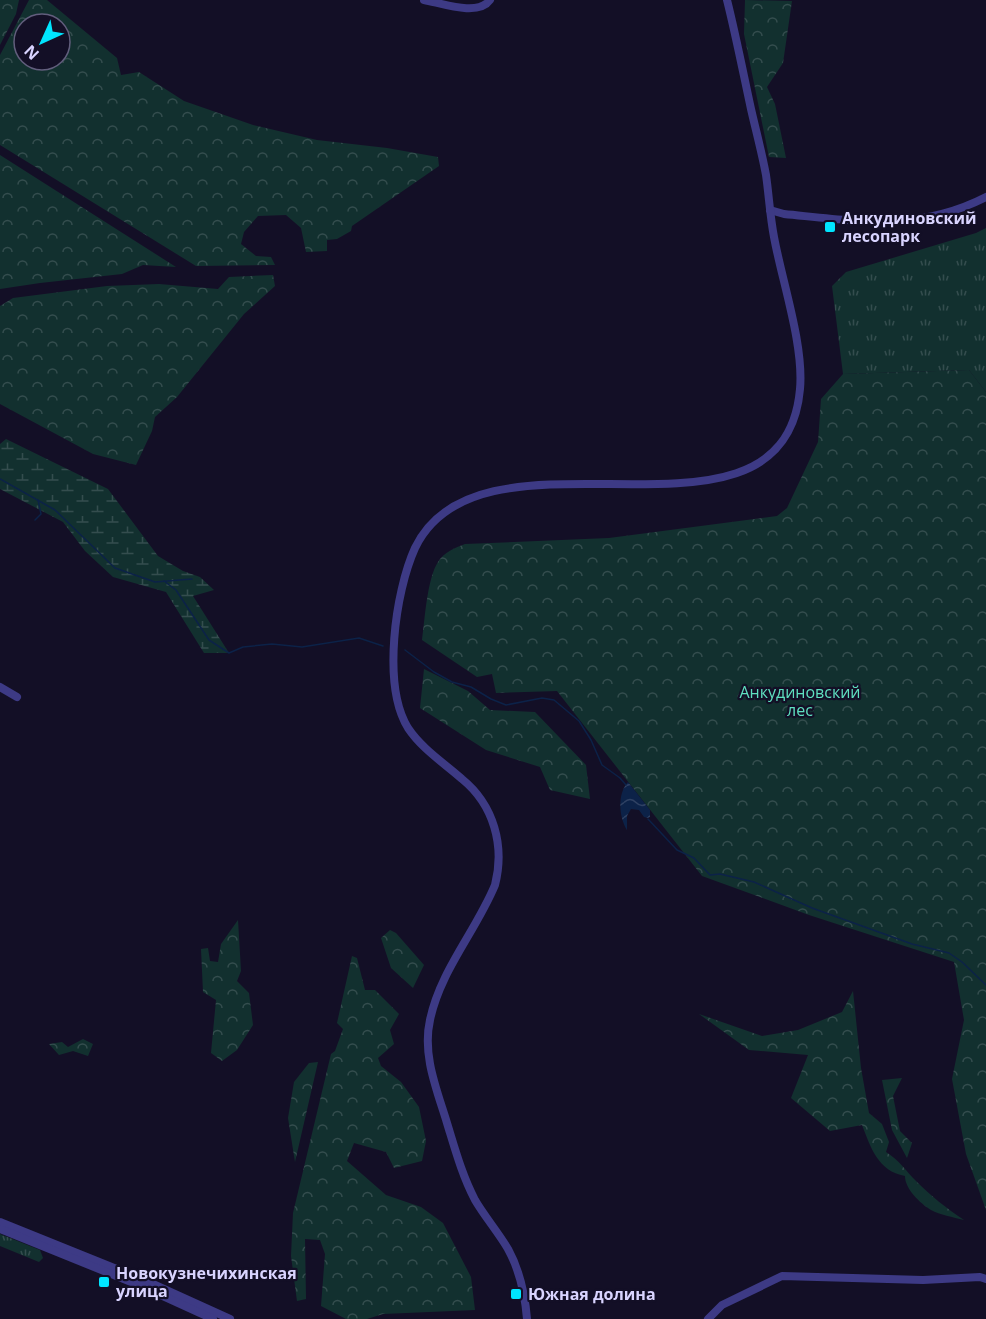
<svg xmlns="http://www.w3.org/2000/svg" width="986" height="1319" font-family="'Open Sans',sans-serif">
<defs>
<pattern id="grass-tufts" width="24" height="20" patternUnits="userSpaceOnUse" patternTransform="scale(1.5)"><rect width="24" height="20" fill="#12302f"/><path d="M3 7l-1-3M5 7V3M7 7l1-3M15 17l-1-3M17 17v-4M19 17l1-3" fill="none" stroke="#344d4e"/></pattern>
<pattern id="forest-crowns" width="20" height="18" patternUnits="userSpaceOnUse" patternTransform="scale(1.5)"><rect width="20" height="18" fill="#12302f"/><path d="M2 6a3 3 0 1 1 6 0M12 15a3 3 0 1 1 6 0" fill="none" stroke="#344d4e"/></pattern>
<pattern id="wetland-marsh" width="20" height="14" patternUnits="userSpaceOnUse" patternTransform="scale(1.5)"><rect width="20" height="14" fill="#12302f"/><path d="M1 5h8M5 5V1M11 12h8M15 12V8" fill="none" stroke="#344d4e"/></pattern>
<pattern id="water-waves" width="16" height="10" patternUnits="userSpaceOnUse" patternTransform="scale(1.5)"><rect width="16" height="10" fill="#0c2248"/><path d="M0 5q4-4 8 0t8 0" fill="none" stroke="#2f4163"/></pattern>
</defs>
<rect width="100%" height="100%" fill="#130f26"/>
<g fill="url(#grass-tufts)">
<path d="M986,228V392L969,370L843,374L832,286L846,272L976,233Z"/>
<path d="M0,1234L40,1250L43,1258L39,1262L0,1246Z"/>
</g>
<g fill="url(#forest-crowns)" fill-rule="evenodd">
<path d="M0,0H19L16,14L0,45Z"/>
<path d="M29,0H47L117,58L121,75L139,72L184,101L253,125L317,140L387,148L438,157L439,166L352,226L351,231L337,239L327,240V251L306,252L301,228L286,215L258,216L244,232L241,244L256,256L271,257L275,265L196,266L0,145V55ZM24,24H60V60H24Z"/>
<path d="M745,0L792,1L783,63L767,87L775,104L786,158L769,157L744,34Z"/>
<path d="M0,155L176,267L143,265L122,274L40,283L0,289Z"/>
<path d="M273,275L275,286L244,314L177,397L155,417L152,431L136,465L93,454L0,404V306L13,298L107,286L159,284L218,289L229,277Z"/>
<path d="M969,370L986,392V1210L966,1154L952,1079L964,1020L954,962L809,915L702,876L557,691L496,693L492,674L477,677L422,640C425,619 427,579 438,562C444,552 455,548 465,544L609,538L777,516L787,508L818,442L821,399L843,374Z"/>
<path d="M424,669L468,691L490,710L535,712L586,765L590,799L550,790L540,767L486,750L420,708Z"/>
<path d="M238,920L241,971L237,981L249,993L253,1025L237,1050L222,1061L211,1053L216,1000L203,992L201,949L208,948L210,961L218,962L221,944Z"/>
<path d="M390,930L396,933L424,965L413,988L391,968L381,938Z"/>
<path d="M352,956L357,958L365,990H375L399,1014L390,1030L394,1044L378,1058L381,1066L401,1082L419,1107L426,1141L422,1161L394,1168L386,1152L354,1143L347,1161L386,1195L421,1207L443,1223L471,1277L475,1310L383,1314L367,1319H346L321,1306L325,1254L320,1240L305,1239L306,1299L297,1301L291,1256L293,1213L331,1054L335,1051L343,1029L337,1023Z"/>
<path d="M853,991L861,1068L869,1113L882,1124L889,1142L886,1152C899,1160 906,1171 916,1181C931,1196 946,1208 964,1220C953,1217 940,1215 931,1210C920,1203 905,1189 905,1176C878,1171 871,1148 862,1125L830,1131L791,1098L808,1055L749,1050L699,1014L762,1036L798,1030L842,1012Z"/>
<path d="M83,1039L93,1044L88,1056L73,1051L59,1055L49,1044L62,1042L68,1047Z"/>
<path d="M318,1062L295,1162L288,1118L294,1082L309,1063Z"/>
<path d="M902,1078L893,1096L900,1131L912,1143L907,1158L892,1130L882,1080Z"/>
</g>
<path fill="url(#wetland-marsh)" d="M6,439L108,489L158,556L183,571L200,577L214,590L193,596L229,653H204L166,592L113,577L85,551L63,522L0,489V444Z"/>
<path fill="url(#water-waves)" d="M628,782L650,810V817L648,818L644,817L639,810L631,809L627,816V830C619,817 617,794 628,782Z"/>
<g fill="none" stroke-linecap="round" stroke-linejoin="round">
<g stroke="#0c2248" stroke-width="1.5">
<path d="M0,479L55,510L115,568L155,582L192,579"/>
<path d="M35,520L41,514L38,500"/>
<path d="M164,581L176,590L209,640L229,653L243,647L272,644L302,647L359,638L383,646"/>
<path d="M405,650L434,672L452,682L471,687L491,699L506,705L542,698L554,700L579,721L591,740L602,765L620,778L626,785"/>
<path d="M648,819L677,850L694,858L710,875L720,874L754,882L812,908L912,944L949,953L962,962L986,985"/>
</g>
<g stroke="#3d3a85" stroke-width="8">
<path d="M424,0C441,3 478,17 490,0"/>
<path d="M770,210L784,214C856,221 918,232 986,197"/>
<path d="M0,687L17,697"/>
<path d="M0,1222L144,1280L230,1319"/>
<path d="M0,1229L141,1286L213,1319"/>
<path d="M527,1319C525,1294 520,1271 508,1249C498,1232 485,1217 475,1200C462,1175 455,1149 447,1123C437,1090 422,1055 430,1020C440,971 476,931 495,885C505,846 494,805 462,779C444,763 422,749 408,728C382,686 395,592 415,548C482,408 784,571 800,389C804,345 782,281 774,237C770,216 769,196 766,175C762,153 756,131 751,109C743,72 736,36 727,0"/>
<path d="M708,1319L722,1305L782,1276L923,1280L980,1277L986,1279"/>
</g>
</g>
<g fill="#00e5ff" stroke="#130f26" stroke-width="2">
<rect x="824" y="221" width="12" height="12" rx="3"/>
<rect x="98" y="1276" width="12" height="12" rx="3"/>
<rect x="510" y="1288" width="12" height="12" rx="3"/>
</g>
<g text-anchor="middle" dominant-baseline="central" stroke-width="4.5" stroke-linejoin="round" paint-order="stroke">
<g font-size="16" font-weight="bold" fill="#d9d4ff" stroke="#130f26" text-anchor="start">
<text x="842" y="218">Анкудиновский<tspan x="842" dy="18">лесопарк</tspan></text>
<text x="116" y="1273">Новокузнечихинская<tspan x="116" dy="18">улица</tspan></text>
<text x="528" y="1294">Южная долина</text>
</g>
<g font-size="16" fill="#5fe0c0" stroke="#130f26">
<text x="800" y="692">Анкудиновский<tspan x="800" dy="18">лес</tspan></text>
</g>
</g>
<g transform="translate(42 42) rotate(225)"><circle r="28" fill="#130f26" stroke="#625e7d" stroke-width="1.5"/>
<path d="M0-4.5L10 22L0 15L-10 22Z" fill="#00e5ff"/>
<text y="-9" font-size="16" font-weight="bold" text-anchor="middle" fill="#d9d4ff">N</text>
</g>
</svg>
